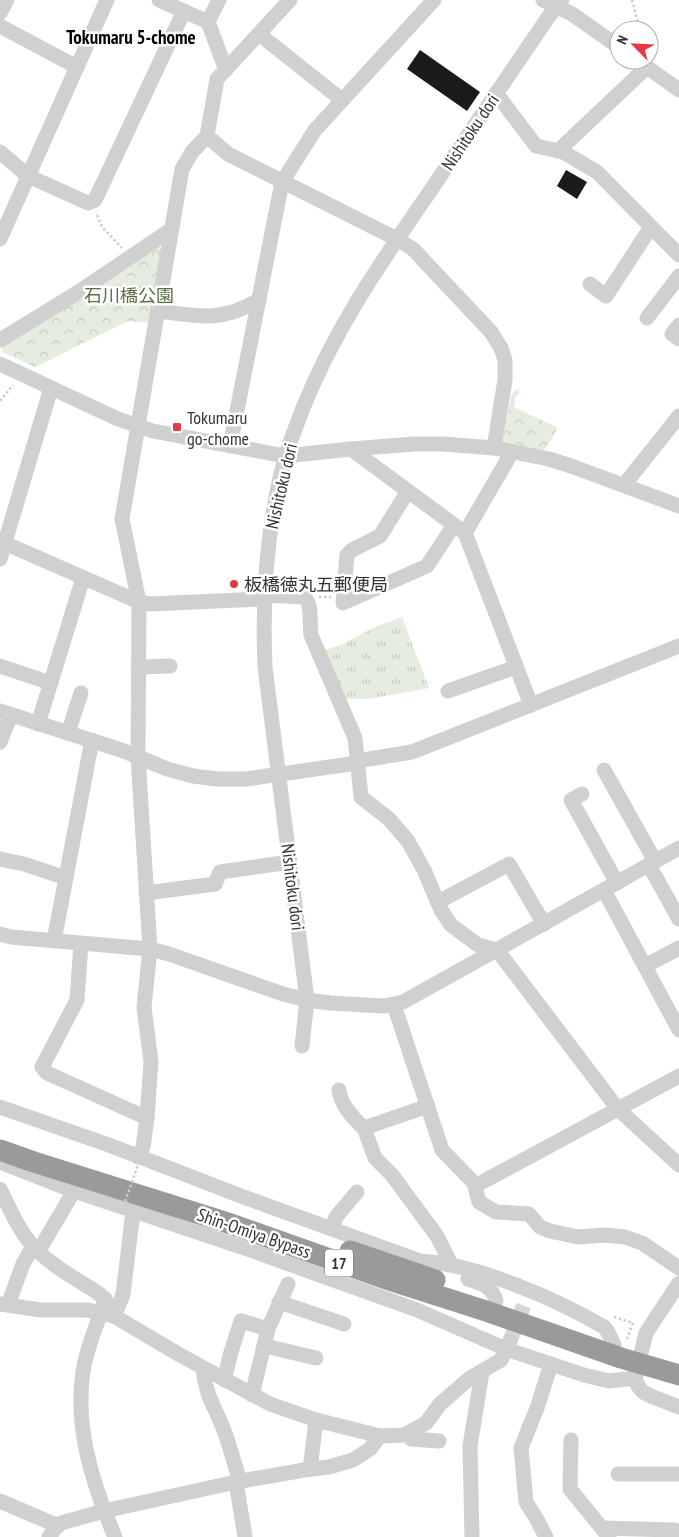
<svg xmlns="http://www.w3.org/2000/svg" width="679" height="1537" font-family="'PT Sans Narrow','Noto Sans JP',sans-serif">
<defs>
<pattern id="grass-tufts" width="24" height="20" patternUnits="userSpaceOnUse" patternTransform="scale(1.25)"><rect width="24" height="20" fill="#e6ecdf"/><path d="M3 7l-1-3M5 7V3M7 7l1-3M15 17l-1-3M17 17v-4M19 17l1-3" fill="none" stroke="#c6cbc0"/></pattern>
<pattern id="park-crowns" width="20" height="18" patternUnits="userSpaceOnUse" patternTransform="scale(1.25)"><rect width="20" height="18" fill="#e6ecdf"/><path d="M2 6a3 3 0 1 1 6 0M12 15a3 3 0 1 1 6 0" fill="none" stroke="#c6cbc0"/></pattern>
</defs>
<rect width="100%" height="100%" fill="#fff"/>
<path fill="url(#grass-tufts)" d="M402,617L429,688L369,699H342L321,651L343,644L375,627Z"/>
<g fill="url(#park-crowns)">
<path d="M156,244L162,249L151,323L128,321L35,367L2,352L1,345Z"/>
<path d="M516,389L520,392L515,398L514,407L558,428L543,452L502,444L511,396Z"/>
</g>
<g fill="#1a1a1a">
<path d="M420,50L480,92L467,111L407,69Z"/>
<path d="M566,170L587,182L577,199L557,186Z"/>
</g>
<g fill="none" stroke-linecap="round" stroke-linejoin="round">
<path stroke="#d6d6d6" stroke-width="15" stroke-dasharray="15 8" stroke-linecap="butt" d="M510,1341L525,1302"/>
<g stroke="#cdcdcd" stroke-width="2.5" stroke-dasharray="2.5 2.5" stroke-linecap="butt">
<path d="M632,0L640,30"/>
<path d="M97,215L102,227L122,248"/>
<path d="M0,401L13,385"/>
<path d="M319,597H331"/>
<path d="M614,1317L633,1323L627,1339"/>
</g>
<g stroke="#d0d0d0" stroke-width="15">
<path d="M159,0L208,22"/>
<path d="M219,0L208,22L226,70"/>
<path d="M543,0L572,14L619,47"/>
<path d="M0,13L7,0"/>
<path d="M0,26L77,67"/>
<path d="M259,34L342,100"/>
<path d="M637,60L679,90"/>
<path d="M496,93L536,146L563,152L597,172L679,255"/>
<path d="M207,136L228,154L397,239L413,249L491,332L501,348L505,360V380L494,448"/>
<path d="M558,151L647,67"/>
<path d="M0,152L28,176L88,203L95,200L184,11"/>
<path d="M0,239L107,0"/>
<path d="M590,284L606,296L651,227"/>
<path d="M158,311C201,316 219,323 259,300"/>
<path d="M647,318L679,276"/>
<path d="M679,325L672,334L679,339"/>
<path d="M0,340L77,293L172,229"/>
<path d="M0,364L118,419L153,431L285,456L351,449L414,444H443L494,448L549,459L574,467L679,506"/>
<path d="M230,446L282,182L315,130L434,0"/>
<path d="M351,449L465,533L531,705"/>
<path d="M624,485L679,416"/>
<path d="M408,491L380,536L352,550L347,555L343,603L427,566L454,525"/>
<path d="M465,533L512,452"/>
<path d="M0,541L139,602L150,604L263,599"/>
<path d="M0,559L51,388"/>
<path d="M263,595L304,597C313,604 309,624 311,635L355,738L361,797L389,819L408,841L424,870L441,910L451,925L478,945L497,950L618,1109L679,1165"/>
<path d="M0,666L51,683"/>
<path d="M138,667L170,666"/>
<path d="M448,691L516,667"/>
<path d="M0,711L124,751L167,769L193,776L217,779H246L357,763"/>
<path d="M38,724L83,578"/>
<path d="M68,733L81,693"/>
<path d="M0,742L11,715"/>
<path d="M357,761L412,752L679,646"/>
<path d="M604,770L655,861"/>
<path d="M582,794L571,800L617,883"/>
<path d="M0,859L24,864L66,878"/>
<path d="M649,865L679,919"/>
<path d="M604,890L679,1030"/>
<path d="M146,893L215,884L220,872L290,862"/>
<path d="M438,902L509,864L544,924"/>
<path d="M0,934L11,937L150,949L169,954L283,994L307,1000L330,1003L384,1006L403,1002L679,848"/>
<path d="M54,941L92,740"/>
<path d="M81,944L77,1000L42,1067L47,1073L147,1118"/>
<path d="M645,966L679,948"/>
<path d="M394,1005L442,1150L474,1183L479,1202L496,1212L529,1214L540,1227L550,1231L578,1237L605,1235L625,1237L642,1243L679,1268"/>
<path d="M302,1046L307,1000L265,667C262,596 266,527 285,458C290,441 297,424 303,408C334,331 377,268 424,200C466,138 508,77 549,16L562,0"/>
<path d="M339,1090C340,1103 354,1120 364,1128"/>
<path d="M428,1106L364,1128L375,1158L392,1175L437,1236L451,1264"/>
<path d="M0,1107L109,1145L241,1196L420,1261C476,1264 554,1298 604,1327L608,1332L614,1345"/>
<path d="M138,1157L143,1147L147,1118L151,1062L144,1007L150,949L138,757L139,602L122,519L182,169L192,152L207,136L217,79L290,0"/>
<path d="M0,1162L74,1191L253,1251L417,1310L506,1349L584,1375L609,1381L635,1378"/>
<path d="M475,1186L679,1076"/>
<path d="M0,1189C11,1211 20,1234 38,1251C55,1268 78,1280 98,1293L105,1299L110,1308"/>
<path d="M332,1228L336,1217L357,1192"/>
<path d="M38,1252L74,1191"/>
<path d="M468,1279C481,1283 492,1286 496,1301"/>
<path d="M679,1283L646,1333L635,1378L638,1386L643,1392L653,1397L679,1407"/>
<path d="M105,1299C99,1320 90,1340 85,1361C72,1421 92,1483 115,1537"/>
<path d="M279,1302L344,1324"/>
<path d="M0,1304L41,1310H88L114,1316L180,1355L270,1404L316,1420L380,1436L404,1435L426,1423L440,1404L470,1378L501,1360L510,1341"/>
<path d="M8,1305L23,1264L33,1246"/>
<path d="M114,1316L123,1295L133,1211"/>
<path d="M265,1346L316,1358"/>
<path d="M203,1368C205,1394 214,1405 223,1428C230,1445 234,1464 240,1481"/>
<path d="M224,1380L231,1352L241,1321L268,1329"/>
<path d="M252,1395L268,1329L288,1284"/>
<path d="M411,1439L439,1441"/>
<path d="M571,1440L570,1489L609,1537"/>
<path d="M310,1469L316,1420"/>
<path d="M618,1474H679"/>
<path d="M236,1482L245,1537"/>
<path d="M0,1501L58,1526"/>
<path d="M602,1528L673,1530L679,1531"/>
<path d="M49,1537L56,1527L61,1523L104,1511L236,1482L304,1470L329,1467L353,1460L370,1449L380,1436"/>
<path d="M472,1537L470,1446L482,1372"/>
<path d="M546,1537L536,1518L526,1502L521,1448L537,1408L551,1364"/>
</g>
<g stroke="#9a9a9a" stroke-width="21">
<path d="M0,1150L34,1162L225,1222L389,1280L486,1311L621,1358L679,1375"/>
<path d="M350,1251L435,1280"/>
</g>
<path stroke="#cdcdcd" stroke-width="2.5" stroke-dasharray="2.5 2.5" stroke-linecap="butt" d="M129,1204L125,1202L139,1162L134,1160"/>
</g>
<g fill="#e63946" stroke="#fff" stroke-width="2">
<rect x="172" y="422" width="10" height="10" rx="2.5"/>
<circle cx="234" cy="584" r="5"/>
</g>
<g text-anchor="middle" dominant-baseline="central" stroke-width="5" stroke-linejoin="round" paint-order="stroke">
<rect fill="#fff" stroke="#707070" stroke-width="1" x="325" y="1249.5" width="28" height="27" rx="4"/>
<g font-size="16" font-weight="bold" fill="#333">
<text x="339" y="1263">17</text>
</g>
<g font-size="18" fill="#333" stroke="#fff">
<text transform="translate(470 132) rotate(-56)">Nishitoku dori</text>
<text transform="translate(281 486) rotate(-77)">Nishitoku dori</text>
<text transform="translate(293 887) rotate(83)">Nishitoku dori</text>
<text transform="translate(254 1233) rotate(19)">Shin-Omiya Bypass</text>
</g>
<g font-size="18" fill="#56703f" stroke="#fff">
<text x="129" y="295">石川橋公園</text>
</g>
<g font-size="18" fill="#333" stroke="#fff" text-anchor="start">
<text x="187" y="417">Tokumaru<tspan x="187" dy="21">go-chome</tspan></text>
<text x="244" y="584">板橋徳丸五郵便局</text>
</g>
<g font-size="19" font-weight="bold" fill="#000" stroke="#fff">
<text x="131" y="37">Tokumaru 5-chome</text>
</g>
</g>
<g transform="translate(634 45) rotate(294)"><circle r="24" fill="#ffffff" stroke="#adadad"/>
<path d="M0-4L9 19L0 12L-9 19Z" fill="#e63946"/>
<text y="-8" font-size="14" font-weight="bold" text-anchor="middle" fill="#333333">N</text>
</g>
</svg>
